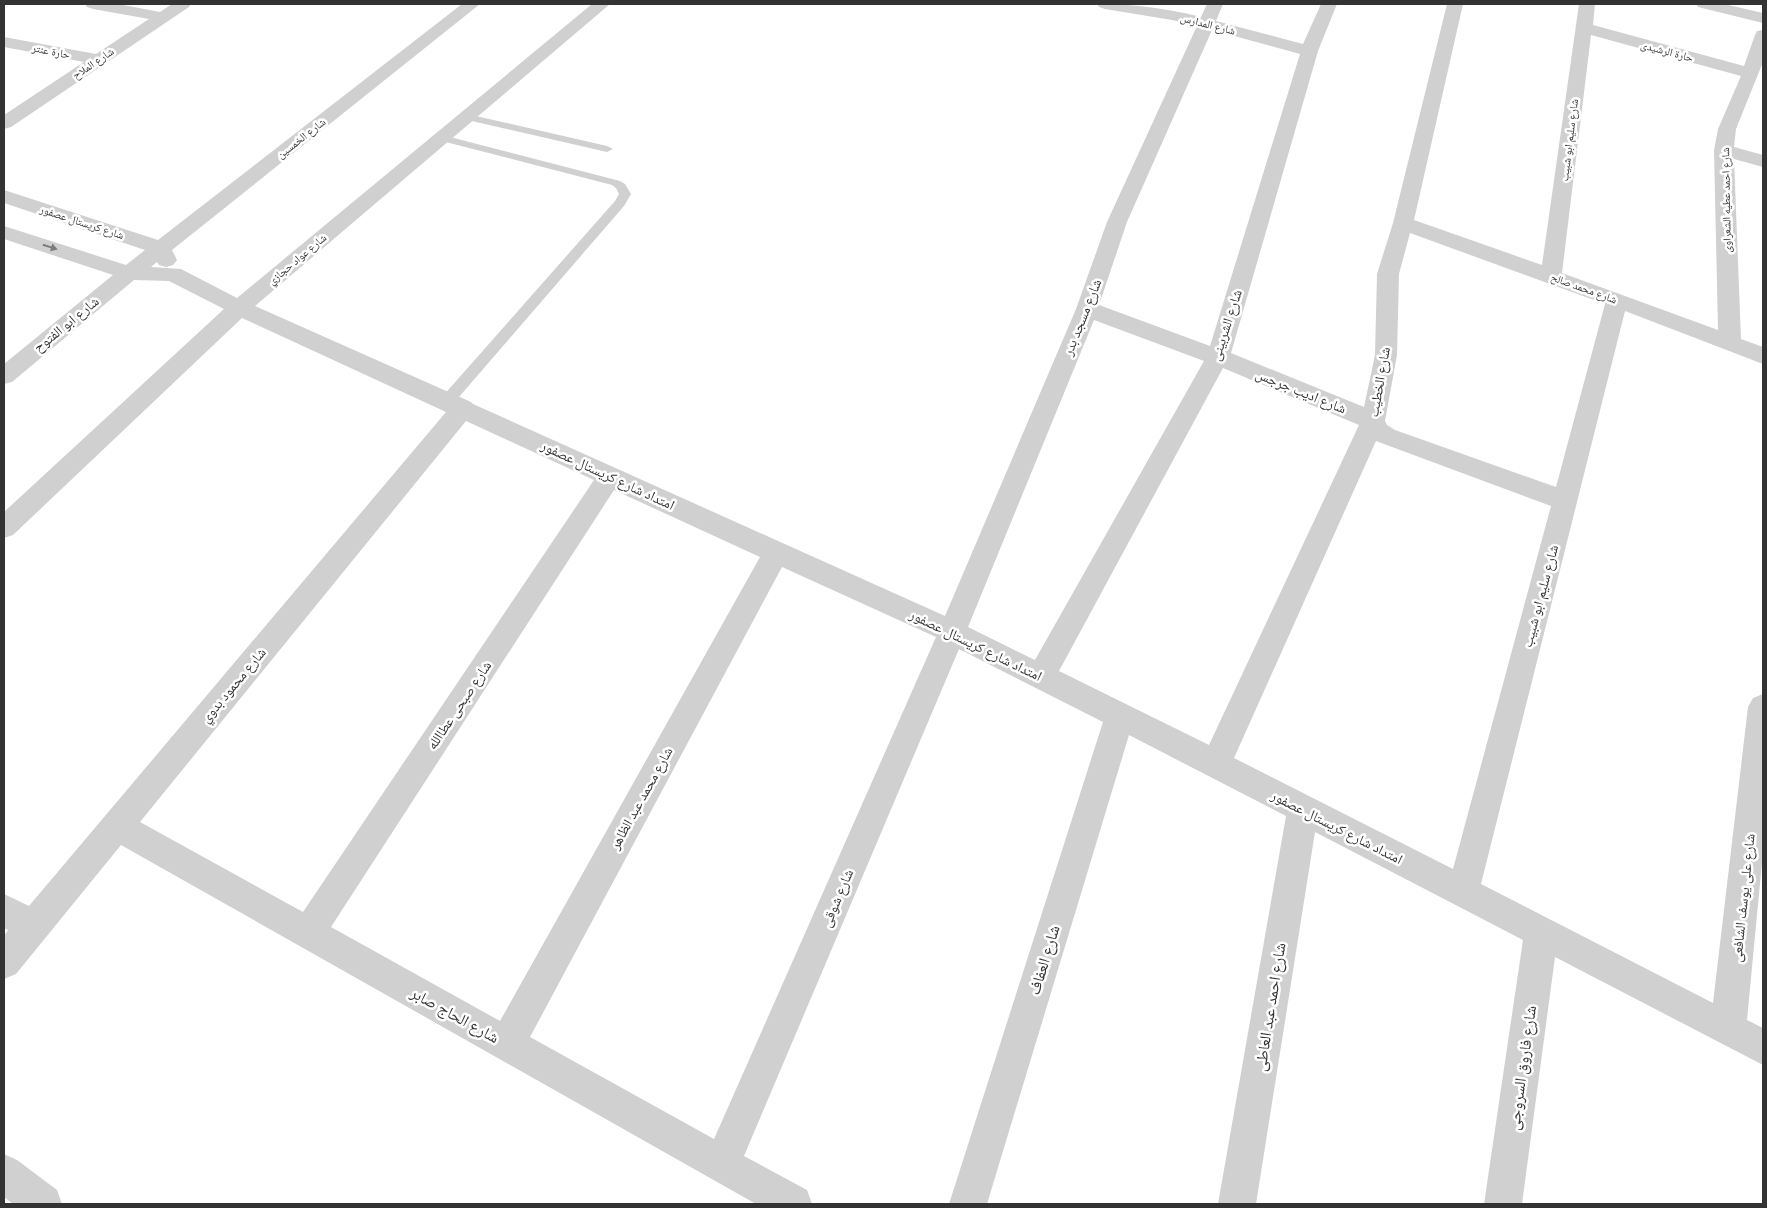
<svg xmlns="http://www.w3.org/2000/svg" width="1767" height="1208" font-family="'Public Sans','Noto Naskh Arabic',sans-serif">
<rect width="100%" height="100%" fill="#fff"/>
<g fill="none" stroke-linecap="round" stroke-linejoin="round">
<g fill="#d0d0d0" fill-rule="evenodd">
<path d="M467,114L607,146L613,149L607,152L463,119L462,117L463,115Z"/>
<path d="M442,135L620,181L625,184L631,194L624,206L452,405H442L440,401L442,397L615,201L619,194L616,188L612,185L438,140L436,138Z"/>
</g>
<g fill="#d0d0d0" fill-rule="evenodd">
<path d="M85,4H118L160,12L172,4H191L189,7L11,127L4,129V115L84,62L4,47V37L96,54L149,19L93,9L87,7Z"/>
<path d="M462,4H480L172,250L177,260L173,265L166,267L159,265L157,262L151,267L181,269L237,298L592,4H610L255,306L471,402L473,404L945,616L1076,309L1107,222L1197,26L1172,20L1105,9L1099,7L1097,4C1134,4 1165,8 1201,17L1207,4H1223L1216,21L1303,44L1321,4H1337L1318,51L1231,353L1364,407L1375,355L1377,274L1393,223L1447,4H1463L1414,220L1542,265L1579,4H1595L1593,25L1744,66L1755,35L1757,31L1763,30V62L1736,129L1734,147L1763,155V167L1734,159L1741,339L1763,347V364L1625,311L1481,884L1713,1003L1748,707L1753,698L1763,694V852L1747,1020L1763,1028V1065L1555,957L1522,1204H1484L1523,940L1315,832L1256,1204H1218L1286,816L1129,735L987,1204H949L1103,722L959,649L744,1156L807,1190L812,1204H756L121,845L16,974L4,979V936L8,930L4,928V894L29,906L446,412L242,318L13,535L4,538V512L224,309L169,281L134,280L12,382L4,384V364L113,275L4,239V226L126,265L145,250L4,203V190L158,240ZM1212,30L1300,54L1210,346L1099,305L1127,222ZM1591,35L1741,76L1718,129L1714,150L1718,330L1562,273ZM1410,233L1605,304L1556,487L1395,430L1387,425L1385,421L1397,355L1399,274ZM1094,320L1204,361L1035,660L968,627ZM1223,368L1359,425L1209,745L1059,671ZM466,421L594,480L303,912L140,822ZM1376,441L1551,506L1453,869L1234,758ZM614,490L760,557L500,1021L331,927ZM782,567L936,637L714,1139L530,1037Z"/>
<path d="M1696,4H1724L1763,13V23L1698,7Z"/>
<path d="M4,1154L17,1160L57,1190L62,1204H13L4,1197Z"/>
</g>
</g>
<defs><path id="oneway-solid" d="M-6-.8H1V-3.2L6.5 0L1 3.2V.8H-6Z" transform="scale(1.25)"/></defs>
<use fill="#7a7a7a" href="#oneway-solid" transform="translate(50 247) rotate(18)"/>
<g text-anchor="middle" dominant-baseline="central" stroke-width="5" stroke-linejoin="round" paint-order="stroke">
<g font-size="11" fill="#333" stroke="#fff">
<text transform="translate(1208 24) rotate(14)">شارع المدارس</text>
<text transform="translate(51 51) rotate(11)">حارة عنتر</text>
<text transform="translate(1667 51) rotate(15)">حارة الرشيدى</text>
<text transform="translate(93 63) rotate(-34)">شارع الملاح</text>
<text transform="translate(301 138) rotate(-38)">شارع الخمسين</text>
<text transform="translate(1569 140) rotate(-83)">شارع سليم ابو شبيب</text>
<text transform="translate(1726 200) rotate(-91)">شارع احمد عطيه الشعراوى</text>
<text transform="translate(82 222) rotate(18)">شارع كريستال عصفور</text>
<text transform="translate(297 259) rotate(-40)">شارع عواد حجازي</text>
<text transform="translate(1584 288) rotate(20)">شارع محمد صالح</text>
</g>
<g font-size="14" fill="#333" stroke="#fff">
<text transform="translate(1082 317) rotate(-68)">شارع مسجد بدر</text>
<text transform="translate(66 324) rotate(-39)">شارع ابو الفتوح</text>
<text transform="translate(1226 325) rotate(-72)">شارع الشربينى</text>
<text transform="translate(1379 382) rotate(-80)">شارع الخطيب</text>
<text transform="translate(1301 391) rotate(22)">شارع اديب جرجس</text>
<text transform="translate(608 475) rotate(25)">امتداد شارع كريستال عصفور</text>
<text transform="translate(1540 596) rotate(-75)">شارع سليم ابو شبيب</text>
<text transform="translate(976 645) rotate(26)">امتداد شارع كريستال عصفور</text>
<text transform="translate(233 685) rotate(-50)">شارع محمود بدوي</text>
<text transform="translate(459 705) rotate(-56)">شارع صبحى عطاالله</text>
<text transform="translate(641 798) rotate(-61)">شارع محمد عبد الظاهر</text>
<text transform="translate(1337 827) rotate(27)">امتداد شارع كريستال عصفور</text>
<text transform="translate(837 898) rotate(-67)">شارع شوقى</text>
<text transform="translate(1743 898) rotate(-84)">شارع على يوسف الشافعى</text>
</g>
<g font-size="16" fill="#333" stroke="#fff">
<text transform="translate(1044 960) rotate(-73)">شارع العفاف</text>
<text transform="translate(1270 1007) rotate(-81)">شارع احمد عبد العاطى</text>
<text transform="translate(455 1015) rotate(29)">شارع الحاج صابر</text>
<text transform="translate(1522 1068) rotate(-82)">شارع فاروق السروجى</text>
</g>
</g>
<rect width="1767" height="1208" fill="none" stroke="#333333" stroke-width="10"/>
</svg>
